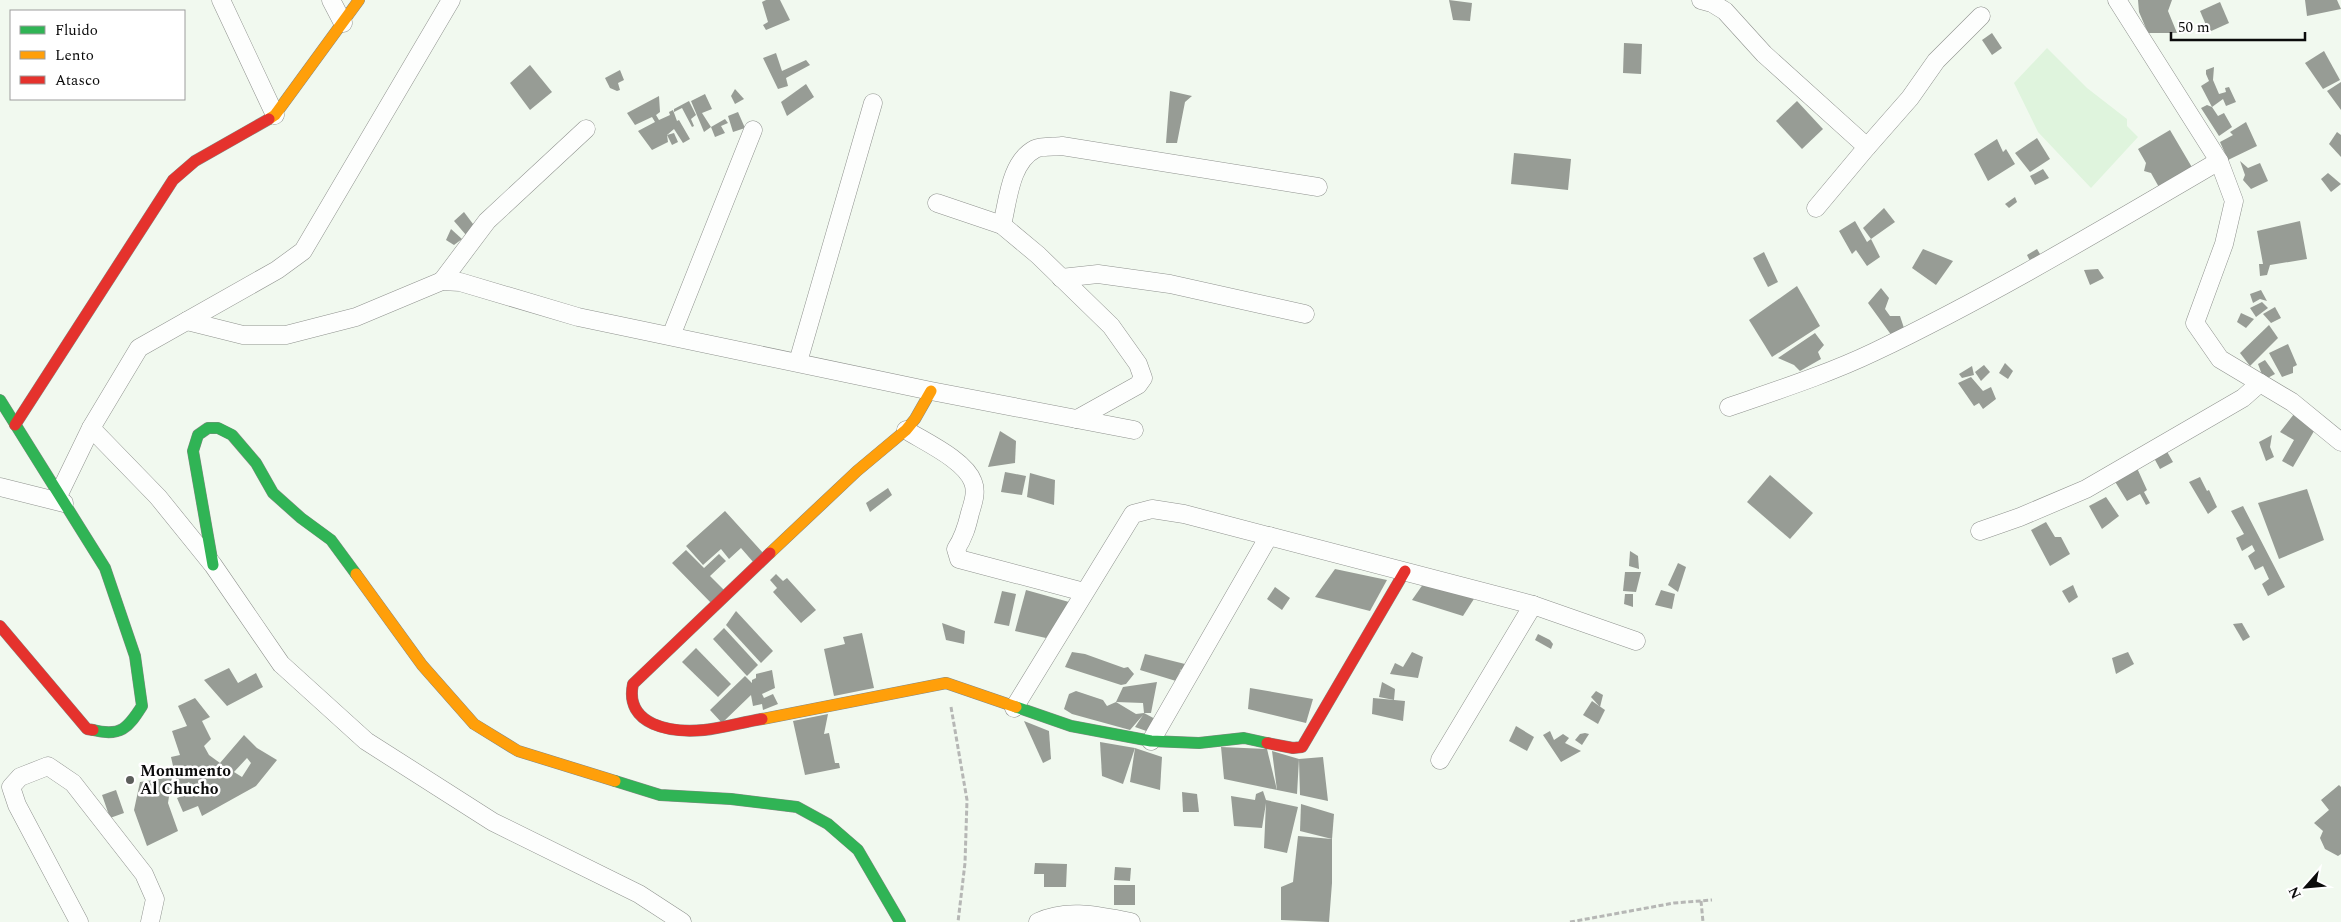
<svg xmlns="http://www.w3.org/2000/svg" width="2341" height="922" font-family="Spectral,serif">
<rect width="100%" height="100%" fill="#f1f9ef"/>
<path fill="#dff4dd" d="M2047,48L2087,88L2127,119V126L2138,137L2091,188L2038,132L2014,83Z"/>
<g fill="#979c95" fill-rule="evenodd">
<path d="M766,0H780L790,20L766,30L763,25L768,22L762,2Z"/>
<path d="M1449,0L1472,3L1470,21L1453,20Z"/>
<path d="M2138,0H2172L2168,11L2177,33H2148L2139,12Z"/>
<path d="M2305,0H2337L2341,9L2307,16Z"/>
<path d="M2220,2L2229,23L2209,32L2200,11Z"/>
<path d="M1992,33L2002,48L1992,55L1982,40Z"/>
<path d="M1624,43L1642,44L1641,74L1623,73Z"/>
<path d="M2324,51L2340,80L2323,89L2305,63Z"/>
<path d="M776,53L782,71L806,60L810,65L786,78L788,86L778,89L763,58Z"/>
<path d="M530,65L552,92L530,110L510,83Z"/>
<path d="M2214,67L2213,80L2219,94L2226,92L2225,88L2229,87L2236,102L2226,106L2223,99L2212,107L2201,86L2209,81L2206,74V70Z"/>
<path d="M620,70L624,80L618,83L620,90L617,91L610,88L605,78Z"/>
<path d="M2341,82V110L2327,91Z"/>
<path d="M806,84L814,97L787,116L781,102Z"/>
<path d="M735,89L744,99L735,104L731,96Z"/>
<path d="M1170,91L1192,96L1185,102L1177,143H1166Z"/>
<path d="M705,94L712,109L702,113L711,127L704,132L691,101Z"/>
<path d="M659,96L660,112L656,115L659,120L670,115L669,112L673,110L677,121L679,120L690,139L683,143L674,129L667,135L668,142L652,150L638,131L655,122L652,117L635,125L627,113Z"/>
<path d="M689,101L696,115L691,119L694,126L692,127L682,108L674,112V109Z"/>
<path d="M1797,101L1823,129L1802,149L1776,121Z"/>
<path d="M2207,105L2212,107L2218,116L2224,113L2232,127L2219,136L2201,108Z"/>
<path d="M738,112L745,128L733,132L728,116Z"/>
<path d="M725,119L728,123L721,126L725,133L715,137L711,127Z"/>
<path d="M2246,122L2257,146L2228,160L2220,142L2233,135L2230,132Z"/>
<path d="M2170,130L2193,169L2160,189L2151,173L2144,171L2146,163L2138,149Z"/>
<path d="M2337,132L2341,135V157L2329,144Z"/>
<path d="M674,133L678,142L672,145L667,135Z"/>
<path d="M2037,138L2050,159L2030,172L2015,153Z"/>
<path d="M1997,139L2003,152L2006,149L2015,164L1988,181L1974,154Z"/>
<path d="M1514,153L1571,159L1568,190L1511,184Z"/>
<path d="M2240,161L2248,168L2260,163L2268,181L2251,189L2243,180L2245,175Z"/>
<path d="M2043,169L2049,178L2035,185L2030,176Z"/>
<path d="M2328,173L2341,184L2331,192L2321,179Z"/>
<path d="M2015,197L2017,202L2009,208L2005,204Z"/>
<path d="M1884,208L1895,222L1871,239L1863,228Z"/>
<path d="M464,212L476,228L466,235L454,221Z"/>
<path d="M1855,221L1867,242L1871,239L1880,257L1867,266L1856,250L1852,254L1839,231Z"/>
<path d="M2300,221L2307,259L2270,265L2267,275L2260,276L2259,264H2263L2257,231Z"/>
<path d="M451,229L462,239L454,245L446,240Z"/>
<path d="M1923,249L1953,261L1936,285L1912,268Z"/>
<path d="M2037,249L2043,259L2032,265L2027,255Z"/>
<path d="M1764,252L1778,282L1768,287L1753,258Z"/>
<path d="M2098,269L2104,278L2090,285L2084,270Z"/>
<path d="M1797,286L1820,326L1772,357L1749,320Z"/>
<path d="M1881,288L1889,298L1885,309L1890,316H1900L1905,331L1892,336L1868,303Z"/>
<path d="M2261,290L2267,301L2260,299L2253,303L2250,294Z"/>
<path d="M2262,302L2268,308L2256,317L2250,308Z"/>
<path d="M2275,307L2281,318L2271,323L2263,314Z"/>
<path d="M2241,313L2254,319L2246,328L2237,322Z"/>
<path d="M2269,325L2278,338L2250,366L2240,353Z"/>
<path d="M1815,333L1824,345L1818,352L1821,359L1800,371L1794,365L1778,358Z"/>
<path d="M2288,344L2297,365L2293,367V373L2282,377L2269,353Z"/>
<path d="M2265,360L2275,374L2264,380L2258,364Z"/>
<path d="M2005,363L2013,371L2008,379L1999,373Z"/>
<path d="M1984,365L1990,372L1981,381L1975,372Z"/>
<path d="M1972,366L1974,375L1962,378L1959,374Z"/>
<path d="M1971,377L1983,391L1991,387L1996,399L1983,409L1979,403L1974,406L1958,383Z"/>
<path d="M2294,414L2317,426L2293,467L2282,461L2294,440L2280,432Z"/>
<path d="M1000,431L1016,441L1015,463L988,467Z"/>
<path d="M2272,435L2270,447L2274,457L2266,461L2259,442Z"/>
<path d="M2165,448L2173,462L2160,469L2154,458L2164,454L2162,451Z"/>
<path d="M2137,468L2147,490L2144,492L2150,503L2146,505L2140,494L2127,501L2114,480Z"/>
<path d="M1005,472L1026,476L1022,495L1001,492Z"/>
<path d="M1030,473L1055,480L1054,505L1027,497Z"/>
<path d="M1770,475L1813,513L1790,539L1747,502Z"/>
<path d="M2200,477L2207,491L2209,490L2217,507L2208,514L2189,482Z"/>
<path d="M888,488L892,495L870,512L866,503Z"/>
<path d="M2307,489L2324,540L2279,559L2258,503Z"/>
<path d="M2106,497L2119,516L2102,529L2089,506Z"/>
<path d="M2243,506L2285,587L2268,596L2262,584L2269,579L2263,566L2255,570L2248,556L2255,551L2252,545L2242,551L2236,538L2244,534L2231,511Z"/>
<path d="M725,511L764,554L754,563L741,548L729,559L721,549L703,565L686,546Z"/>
<path d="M2046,522L2055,537H2061L2070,554L2050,566L2031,530Z"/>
<path d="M686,550L704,568L719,554L726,561L710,576L727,593L714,606L672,563Z"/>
<path d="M1630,551L1638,556L1639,569L1629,566Z"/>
<path d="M1678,563L1686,567L1678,592L1668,585Z"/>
<path d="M1335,569L1387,580L1370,611L1315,597Z"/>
<path d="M1625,572H1641L1636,592L1623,591Z"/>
<path d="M776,574L783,581L787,578L816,610L801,623L773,592L777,588L770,580Z"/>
<path d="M1426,580L1479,591L1463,616L1412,600Z"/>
<path d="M2073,585L2078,597L2069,603L2062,591Z"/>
<path d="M1275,587L1290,598L1282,610L1267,599Z"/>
<path d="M1026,590L1069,602L1067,612L1046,638L1015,631Z"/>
<path d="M1661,590L1675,594L1672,609L1655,605Z"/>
<path d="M1002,591L1016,594L1009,626L994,623Z"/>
<path d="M1625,594H1633V607L1624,604Z"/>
<path d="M736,611L773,651L761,663L726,625Z"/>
<path d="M942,623L965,631L964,644L946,640Z"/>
<path d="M2242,623L2250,637L2243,641L2233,624Z"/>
<path d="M724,628L758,665L747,676L713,639Z"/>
<path d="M862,633L874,688L834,696L824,649L845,644L843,637Z"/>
<path d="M1538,634L1550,640L1553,644L1551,649L1535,640Z"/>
<path d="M696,648L731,684L718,697L682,662Z"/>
<path d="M1072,652L1085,654L1124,668L1128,667L1134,674L1126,684L1121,685L1065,667Z"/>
<path d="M1412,652L1423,657L1418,678L1390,674L1395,663L1403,667Z"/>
<path d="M2128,652L2134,664L2116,674L2112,658Z"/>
<path d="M1145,654L1189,665L1188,672L1181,669L1176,681L1140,670Z"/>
<path d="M229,668L238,683L256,673L263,687L227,706L204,680Z"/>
<path d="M772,670L775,688L762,694L764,698L773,694L778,704L763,710L762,704L753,706L751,695L722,723L710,710L745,676L752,683V680L756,678V674Z"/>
<path d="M1157,682L1151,713H1144L1143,703L1116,702L1123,687Z"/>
<path d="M1382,682L1395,689L1394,700L1379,697Z"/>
<path d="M1250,688L1313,699L1306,723L1248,709Z"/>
<path d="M1076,691L1103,700L1107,706L1116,702L1136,714L1144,713L1159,721L1152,733L1135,727L1143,715L1130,730L1072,714L1064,709L1069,694Z"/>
<path d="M1596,691L1603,695L1600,707L1591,697Z"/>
<path d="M195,698L210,717L202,721L211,739L204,746L209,755L220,763L244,735L257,748L277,760L256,786L202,816L198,806L183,812L177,798L194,791L189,782L178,788L171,757L180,755L172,731L187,726L178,706ZM247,758L251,763L242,777L234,772Z"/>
<path d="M1373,698L1405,701L1403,721L1372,714Z"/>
<path d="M1592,701L1605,710L1598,724L1583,715Z"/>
<path d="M828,714L824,734L829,733L835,763H839L840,768L805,775L793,721Z"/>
<path d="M1024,721L1049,731L1051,759L1043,763Z"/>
<path d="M1516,726L1534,737L1527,751L1509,741Z"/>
<path d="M1550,731L1554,740L1563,734L1569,738L1565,743L1581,751L1561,762L1543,735Z"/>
<path d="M1585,733L1589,734L1582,745L1575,740L1580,734Z"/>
<path d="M1100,742L1135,748L1123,784L1102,776Z"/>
<path d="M1221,747L1267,749L1277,790L1224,779Z"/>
<path d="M1135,748L1162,757L1160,790L1130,782Z"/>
<path d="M1272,751L1299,759L1323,757L1328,801L1300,795L1299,759L1297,794L1277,790Z"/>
<path d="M172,777L168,803L178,831L147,846L134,810L140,782Z"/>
<path d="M2339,785L2341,787V854L2338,856L2325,849L2320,838L2323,831L2314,823L2329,810L2321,800Z"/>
<path d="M116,790L124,813L110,818L102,795Z"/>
<path d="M1263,791L1266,800L1298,807L1287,853L1264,848L1266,803L1262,828L1234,826L1231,796L1255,800L1256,794Z"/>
<path d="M1182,792L1197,794L1199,812H1183Z"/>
<path d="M1301,804L1334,814L1332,839L1300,831Z"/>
<path d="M1298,836L1332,839V883L1329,922L1281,920V887L1293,882Z"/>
<path d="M1035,863L1067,864L1066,887H1044V874H1034Z"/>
<path d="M1115,867L1131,868L1130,881L1114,880Z"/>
<rect x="1114" y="885" width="21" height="20"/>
</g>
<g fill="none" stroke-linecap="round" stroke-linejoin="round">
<defs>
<g id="street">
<path d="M221,0L275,115"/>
<path d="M331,0L343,23"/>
<path d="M1701,0L1712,3L1725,11L1764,54L1867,147L1816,208"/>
<path d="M2117,0L2219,161L2234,201L2224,244L2195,323L2220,359L2292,402L2341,442"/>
<path d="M1867,147L1910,98L1936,61L1981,16"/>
<path d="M937,203L1002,225L1038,255L1111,326L1138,364L1143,378L1138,385L1077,419"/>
<path d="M1002,225C1008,201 1010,162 1035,149C1042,146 1054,147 1062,146L1318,187"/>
<path d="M1061,278L1098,274L1170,284L1305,314"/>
<path d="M442,281L487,221L586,129"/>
<path d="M187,321L243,335H286L356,317L442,281L460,282L578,317L931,391L1134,430"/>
<path d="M671,336L753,130"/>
<path d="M798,362L873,103"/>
<path d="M1729,407C1778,390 1828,374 1874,352C1993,295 2106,227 2219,161"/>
<path d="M91,428L158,497L213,565L281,664L366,741L493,822L639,894L682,922"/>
<path d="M906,430C925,442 965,460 973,482C977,492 973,503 970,513C967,526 964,537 956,549L959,559L1084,592"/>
<path d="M0,487L64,503"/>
<path d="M59,494L91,428L139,348L277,270L303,251L451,0"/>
<path d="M1980,531L2020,517L2086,489L2243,398L2260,383"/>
<path d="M1014,708L1133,514L1152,509L1184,514L1533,605L1636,641"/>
<path d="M1151,741L1269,536"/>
<path d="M1440,760L1533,605"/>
<path d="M79,922L17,805L11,787L20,777L48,766L73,783L144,874L155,899L150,922"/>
<path d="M1038,922C1068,908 1099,916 1131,922"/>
</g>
<g id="fast">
<path d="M0,400L105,568L135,656L142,706C128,728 121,737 93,730"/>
<path d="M213,565L193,451L198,435L208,428H218L232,435L256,463L273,493L301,518L331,540L356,574"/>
<path d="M1016,707L1071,726L1151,741L1199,743L1244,738L1267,743"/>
<path d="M615,781L660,795L731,799L797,807L828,824L858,850L900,922"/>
</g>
<g id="slow">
<path d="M269,119L275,115L359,0"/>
<path d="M770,553L857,471L906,430L915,419L931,391"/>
<path d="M356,574L422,665L474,724L518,751L615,781"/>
<path d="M762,719L946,683L1016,707"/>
</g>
<g id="jam">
<path d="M15,425L173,180L195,161L269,119"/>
<path d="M0,626L87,729L93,730"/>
<path d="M762,719C743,722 723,728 704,730C672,733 624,726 633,684L770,553"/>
<path d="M1267,743L1293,748L1302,747L1405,571"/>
</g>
</defs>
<use href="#street" stroke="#8f928e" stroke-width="19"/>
<use href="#fast" stroke="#858984" stroke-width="12"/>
<use href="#slow" stroke="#858984" stroke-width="12"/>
<use href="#jam" stroke="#858984" stroke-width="12"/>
<g stroke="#b6b7b5" stroke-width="3" stroke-dasharray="5 2.5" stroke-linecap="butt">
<path d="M951,707L967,800L965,863L958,922"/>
<path d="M1701,901L1703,922"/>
<path d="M1570,922L1674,903L1712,900"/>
</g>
<use href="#street" stroke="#fdfefd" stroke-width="18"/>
<use href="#fast" stroke="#30b455" stroke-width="11"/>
<use href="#slow" stroke="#ff9f0a" stroke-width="11"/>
<use href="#jam" stroke="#e5322d" stroke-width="11"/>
</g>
<circle fill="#5c5e5b" stroke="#fff" stroke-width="2" cx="130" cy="780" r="5"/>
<g text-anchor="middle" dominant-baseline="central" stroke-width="5" stroke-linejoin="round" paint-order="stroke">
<g font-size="16" font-weight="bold" fill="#0b0b0b" stroke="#fff" text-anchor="start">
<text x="140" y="771">Monumento<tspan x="140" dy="18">Al Chucho</tspan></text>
</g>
</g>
<rect x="10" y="10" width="175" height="90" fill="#ffffff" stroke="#9d9d9d"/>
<rect x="20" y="26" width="25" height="8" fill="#30b455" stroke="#9d9d9d"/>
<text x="55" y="35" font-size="15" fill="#0b0b0b">Fluido</text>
<rect x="20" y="51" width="25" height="8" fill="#ff9f0a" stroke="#9d9d9d"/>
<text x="55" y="60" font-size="15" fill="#0b0b0b">Lento</text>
<rect x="20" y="76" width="25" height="8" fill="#e5322d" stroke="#9d9d9d"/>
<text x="55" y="85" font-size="15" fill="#0b0b0b">Atasco</text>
<g transform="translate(2306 887) rotate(243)" stroke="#ffffff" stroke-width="4" paint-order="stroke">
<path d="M0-4L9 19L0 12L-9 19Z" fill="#0b0b0b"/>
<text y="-8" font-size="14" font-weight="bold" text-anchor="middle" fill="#0b0b0b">N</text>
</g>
<path d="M2171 32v8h134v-8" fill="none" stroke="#0b0b0b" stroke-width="2.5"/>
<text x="2178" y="32" font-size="15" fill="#0b0b0b" stroke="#ffffff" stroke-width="4" paint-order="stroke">50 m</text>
</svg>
